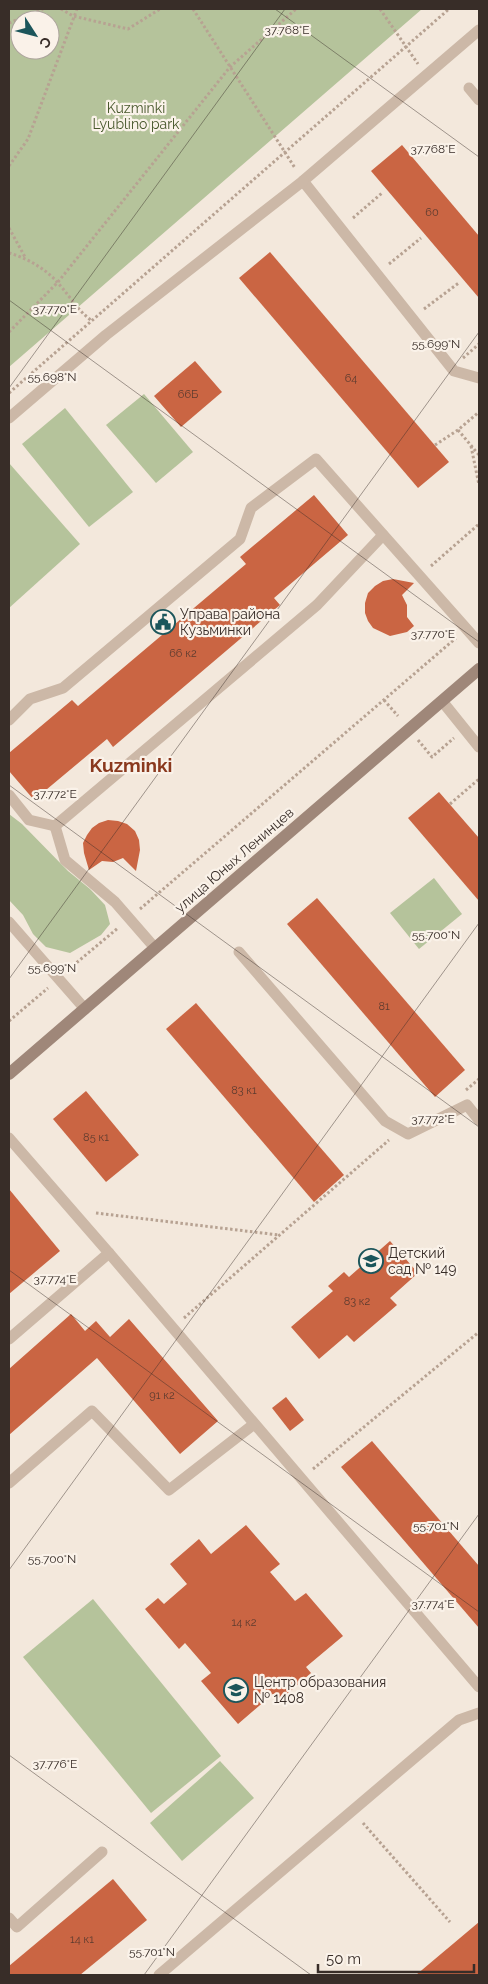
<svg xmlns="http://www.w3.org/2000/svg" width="488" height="1984" font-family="Raleway,sans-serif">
<rect width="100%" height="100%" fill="#f3e8dc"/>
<g fill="#b5c39b" fill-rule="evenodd">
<path d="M9,9H422L9,367ZM20,20H50V50H20Z"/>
<path d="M144,394L193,452L156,483L106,425Z"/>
<path d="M65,408L133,492L89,527L22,444Z"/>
<path d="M9,463L80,544L9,608Z"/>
<path d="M9,814L22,824L68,871L90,889L105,905L110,924L101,935L70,953L46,947L33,934L23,915L9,900Z"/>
<path d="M434,878L462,914L419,949L390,913Z"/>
<path d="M93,1599L221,1756L151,1813L23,1657Z"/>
<path d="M220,1761L254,1798L182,1861L150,1823Z"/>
</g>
<g fill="#ca6543">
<path d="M402,145L479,236V298L371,171Z"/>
<path d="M270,252L449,462L418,488L239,278Z"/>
<path d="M195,361L222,392L181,427L154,396Z"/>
<path d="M314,495L348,535L274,598L280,605L113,747L107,739L34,800L9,771V753L72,700L78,706L246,564L240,557Z"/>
<path d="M393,579L414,583L402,595L407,605V617L414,626L407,632L390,636L373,628L368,621L365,613V603L368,593L375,586L383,581Z"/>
<path d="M439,792L479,838V901L408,818Z"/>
<path d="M108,820L118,821L127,824L135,831L139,840L140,850L136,871L123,858L113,862L102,861L89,870L84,853L83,843L87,835L92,828L99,823Z"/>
<path d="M317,898L465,1070L435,1097L287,924Z"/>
<path d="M196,1003L344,1175L314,1202L166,1029Z"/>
<path d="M86,1091L139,1155L106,1182L53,1119Z"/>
<path d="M9,1189L60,1251L9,1294Z"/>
<path d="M390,1241L418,1273L390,1298L397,1305L354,1342L347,1335L319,1359L291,1327L333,1291L328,1286L344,1272L349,1277Z"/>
<path d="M71,1314L85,1331L96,1321L110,1337L129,1319L218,1421L180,1454L97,1358L9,1435V1369Z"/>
<path d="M286,1397L304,1420L290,1431L272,1408Z"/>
<path d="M372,1441L479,1566V1628L341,1467Z"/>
<path d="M246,1525L280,1564L270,1572L295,1601L306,1593L343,1636L306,1667L311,1673L279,1701L273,1694L238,1724L201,1681L211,1673L185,1643L179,1649L145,1609L158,1598L164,1604L187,1584L170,1564L199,1539L211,1554Z"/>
<path d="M113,1879L147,1920L80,1975H9V1966Z"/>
<path d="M479,1922V1975H416Z"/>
</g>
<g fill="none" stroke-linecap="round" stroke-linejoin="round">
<g stroke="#b7a292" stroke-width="3" stroke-dasharray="2.5 2.5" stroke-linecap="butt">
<path d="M61,9L73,16L128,29L160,9"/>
<path d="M193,9L295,168"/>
<path d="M380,9L418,64"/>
<path d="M9,23L43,9"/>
<path d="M9,166L28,139L77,9"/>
<path d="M353,218L382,193"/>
<path d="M9,228L25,257"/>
<path d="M9,253C27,258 46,269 58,283C70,296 77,310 92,321"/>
<path d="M389,264L421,238"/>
<path d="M424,309L460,282"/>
<path d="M9,332L58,282L230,67L296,9"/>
<path d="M463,358L479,344"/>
<path d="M9,393L449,9"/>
<path d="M458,430L479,455"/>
<path d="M435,445L458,430L479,412"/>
<path d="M471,446L479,485"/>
<path d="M431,566L479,524"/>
<path d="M384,700L398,716"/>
<path d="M418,740L432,757L454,738"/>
<path d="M450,804L479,779"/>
<path d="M140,909L456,638"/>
<path d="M69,969L118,928"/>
<path d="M9,1021L48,988"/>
<path d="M466,1090L479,1079"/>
<path d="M96,1213L279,1235"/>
<path d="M184,1318L389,1140"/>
<path d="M313,1469L479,1332"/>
<path d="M363,1823L450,1922"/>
</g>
<g stroke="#ccb8a7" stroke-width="11">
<path d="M479,30L303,181L454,371L479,378"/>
<path d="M469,88L479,100"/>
<path d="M9,418L106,335L303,181"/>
<path d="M442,701L479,747"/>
<path d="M9,720L30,699L63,688L240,539L251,508L316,459L479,643"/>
<path d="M9,795L29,820L55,826L317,605L383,535"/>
<path d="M55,826L65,860L115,902L155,948"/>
<path d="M9,922L85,1009"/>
<path d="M239,952L385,1121L408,1134L467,1105L479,1120"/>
<path d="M9,1138L109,1253L9,1339"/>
<path d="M109,1253L479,1687"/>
<path d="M9,1483L92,1411L169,1490L254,1424"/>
<path d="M9,1918L17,1927L102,1852"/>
<path d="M159,1975L459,1720L479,1713"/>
</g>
<path stroke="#9f8779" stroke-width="12" d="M9,1074L479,669"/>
</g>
<path fill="none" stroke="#382d28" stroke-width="1" stroke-opacity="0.45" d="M275,9L479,157M9,300L479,642M9,388L285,9M9,785L479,1127M9,979L479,332M9,1270L479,1612M9,1570L479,923M9,1755L311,1975M144,1975L479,1514"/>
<defs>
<symbol id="civic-ring" viewBox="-11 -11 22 22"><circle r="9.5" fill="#faf2e9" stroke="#1c565b" stroke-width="1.5"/><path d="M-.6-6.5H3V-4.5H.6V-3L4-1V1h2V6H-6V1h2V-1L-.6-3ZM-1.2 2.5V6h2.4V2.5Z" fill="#1c565b"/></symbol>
<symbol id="school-ring" viewBox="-11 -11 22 22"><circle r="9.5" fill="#faf2e9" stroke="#1c565b" stroke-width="1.5"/><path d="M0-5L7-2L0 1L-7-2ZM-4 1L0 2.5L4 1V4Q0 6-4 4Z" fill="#1c565b"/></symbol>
</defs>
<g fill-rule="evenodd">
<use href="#civic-ring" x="149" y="608" width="28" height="28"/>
<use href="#school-ring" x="357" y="1247" width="28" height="28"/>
<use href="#school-ring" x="222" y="1676" width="28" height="28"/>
</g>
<g text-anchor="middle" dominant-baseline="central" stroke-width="4.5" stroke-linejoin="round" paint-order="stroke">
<g font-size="11" fill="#5c3b2f">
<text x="432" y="212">60</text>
<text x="351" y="378">64</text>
<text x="188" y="394">66Б</text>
<text x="183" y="653">66 к2</text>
<text x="384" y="1006">81</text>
<text x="244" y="1090">83 к1</text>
<text x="96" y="1137">85 к1</text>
<text x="357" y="1301">83 к2</text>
<text x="162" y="1395">91 к2</text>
<text x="244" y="1622">14 к2</text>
<text x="82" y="1939">14 к1</text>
</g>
<g font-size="14" fill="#47572b" stroke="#faf2e9">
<text x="136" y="108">Kuzminki<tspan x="136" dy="16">Lyublino park</tspan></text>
</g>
<g font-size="14" fill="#382d28" stroke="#faf2e9" text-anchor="start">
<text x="180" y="614">Управа района<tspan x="180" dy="16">Кузьминки</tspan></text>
<text x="388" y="1253">Детский<tspan x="388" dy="16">сад № 149</tspan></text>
<text x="254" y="1682">Центр образования<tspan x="254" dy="16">№ 1408</tspan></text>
</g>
<g font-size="14" fill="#382d28" stroke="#faf2e9">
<text transform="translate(234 860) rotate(-41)">улица Юных Ленинцев</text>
</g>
<g font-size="19" font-weight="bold" fill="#8a391e" stroke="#faf2e9">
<text x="131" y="765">Kuzminki</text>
</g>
</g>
<g font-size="12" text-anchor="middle" fill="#382d28" stroke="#faf2e9" stroke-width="4.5" stroke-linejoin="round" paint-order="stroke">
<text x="287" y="34">37.768°E</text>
<text x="433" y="153">37.768°E</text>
<text x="55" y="313">37.770°E</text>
<text x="436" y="348">55.699°N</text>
<text x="52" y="381">55.698°N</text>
<text x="433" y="638">37.770°E</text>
<text x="55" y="798">37.772°E</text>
<text x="436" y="939">55.700°N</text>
<text x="52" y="972">55.699°N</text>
<text x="433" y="1123">37.772°E</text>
<text x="55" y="1283">37.774°E</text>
<text x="436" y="1530">55.701°N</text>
<text x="52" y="1563">55.700°N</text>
<text x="433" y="1608">37.774°E</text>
<text x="55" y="1768">37.776°E</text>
<text x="152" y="1956">55.701°N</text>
</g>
<rect width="488" height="1984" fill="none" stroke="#382d28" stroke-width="20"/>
<g transform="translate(35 35) rotate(126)"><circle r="24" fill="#faf2e9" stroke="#aca39c"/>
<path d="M0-4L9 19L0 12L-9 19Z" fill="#1c565b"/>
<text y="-8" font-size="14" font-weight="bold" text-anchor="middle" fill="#382d28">С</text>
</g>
<path d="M318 1964v8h156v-8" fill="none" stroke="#382d28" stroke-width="2.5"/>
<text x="326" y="1964" font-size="15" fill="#382d28" stroke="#faf2e9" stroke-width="4" paint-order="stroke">50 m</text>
</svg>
